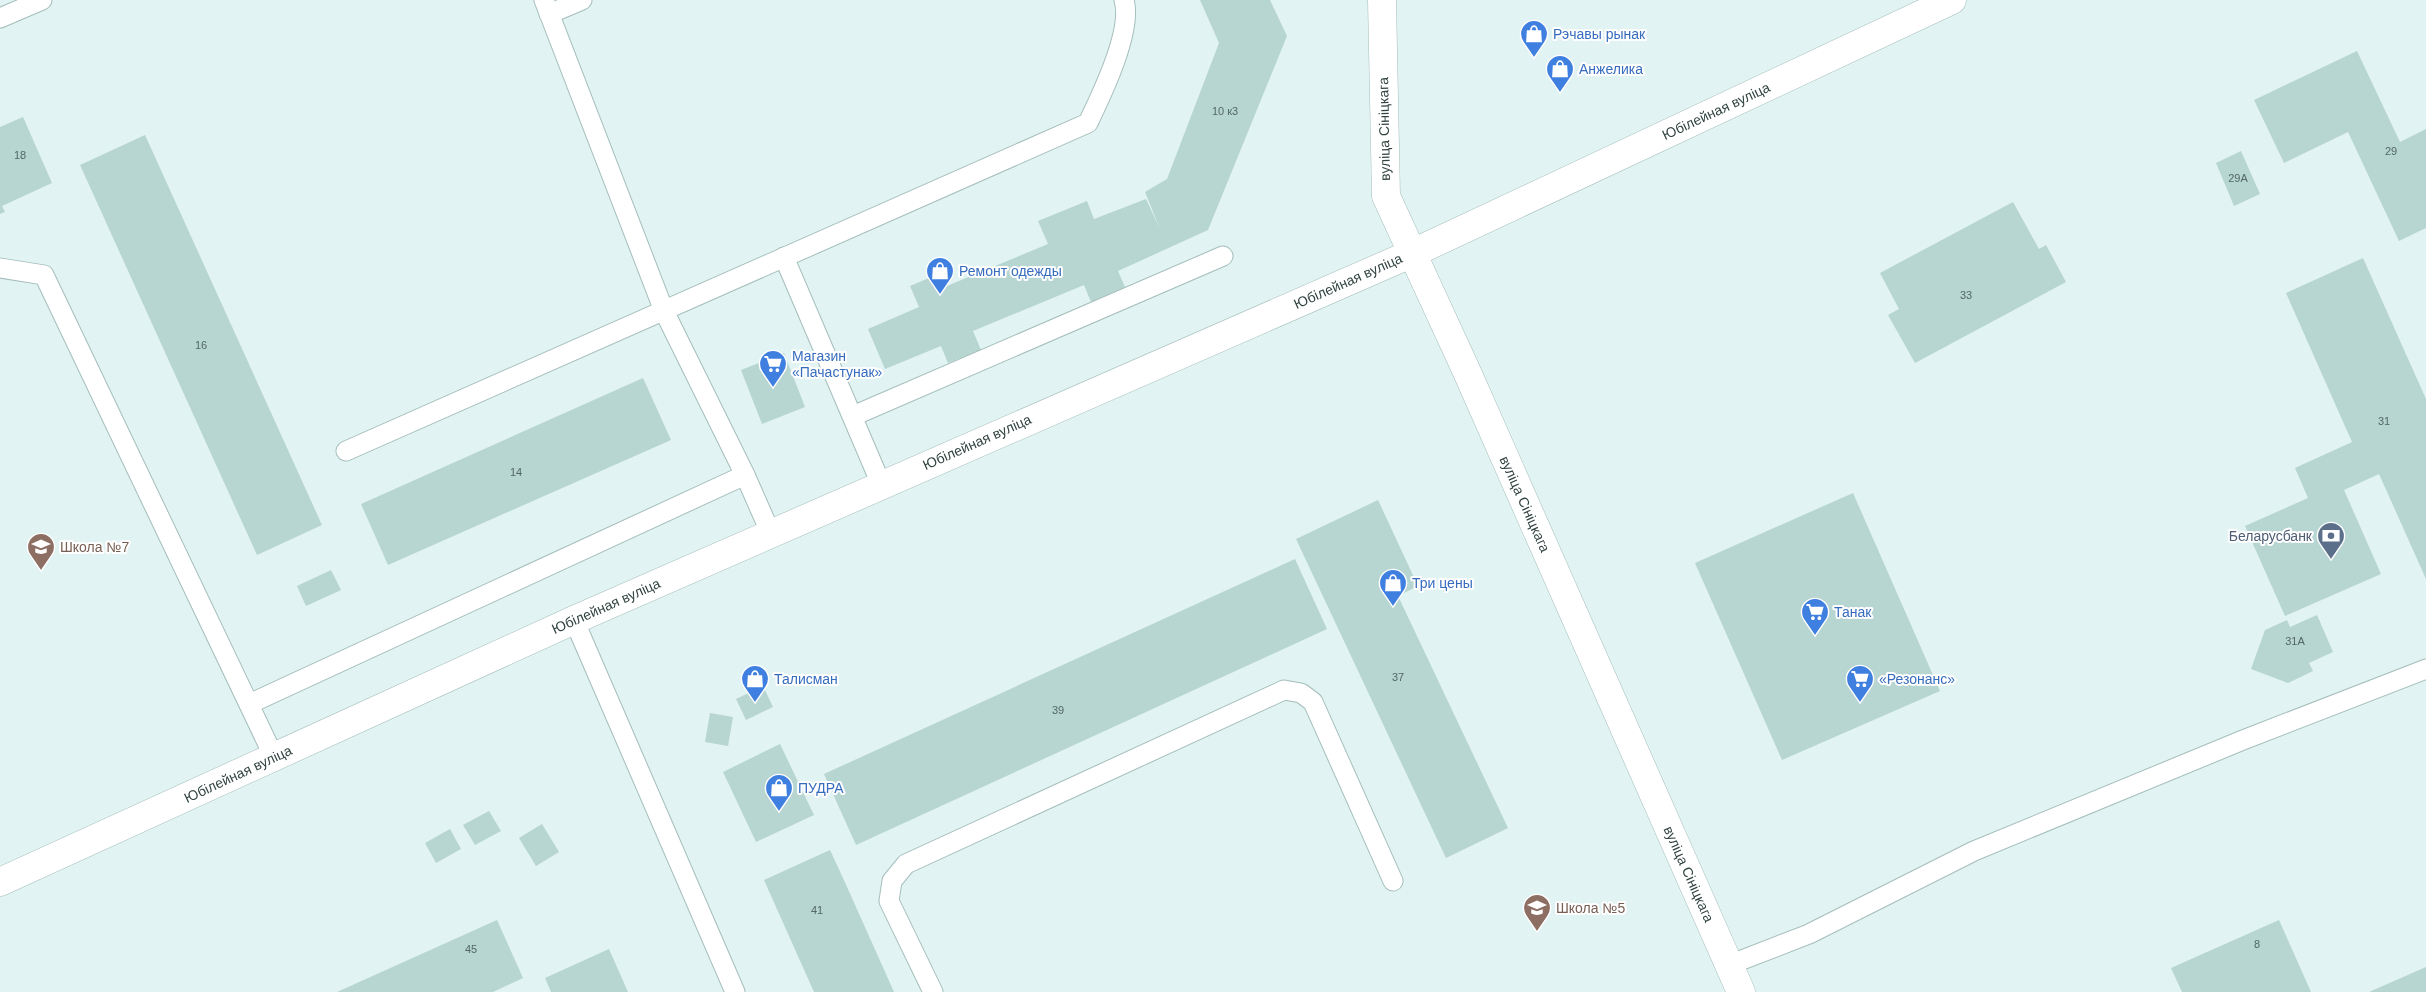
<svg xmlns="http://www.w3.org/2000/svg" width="2426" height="992" font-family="Arial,sans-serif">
<rect width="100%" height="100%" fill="#e1f3f2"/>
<g fill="#b7d5d1">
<path d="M1200,0H1270L1287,36L1208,230L1118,271L1125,287L1091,302L1084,285L973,331L981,350L948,363L941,346L885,369L868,329L919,307L910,286L941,273L947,286L1048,244L1038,221L1087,201L1094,219L1146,199L1160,229L1145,192L1167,179L1219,43Z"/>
<path d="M2357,51L2400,142L2426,129V228L2399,241L2348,132L2284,163L2254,100Z"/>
<path d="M23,117L52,183L2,206L5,212L0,214V127Z"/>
<path d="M145,135L322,525L257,555L80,165Z"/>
<path d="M2241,151L2260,194L2234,206L2216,163Z"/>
<path d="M2013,202L2039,249L2046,245L2066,282L1915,363L1888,315L1899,309L1880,273Z"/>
<path d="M2363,258L2426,399V579L2379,474L2344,490L2381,574L2285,616L2245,526L2308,498L2295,468L2352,442L2286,293Z"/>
<path d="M784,353L805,407L762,424L741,370Z"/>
<path d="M643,378L671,440L388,565L361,504Z"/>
<path d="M1853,493L1940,691L1782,760L1695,563Z"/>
<path d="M1378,500L1418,586L1398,596L1508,828L1446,858L1296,539Z"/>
<path d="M1295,559L1327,629L856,845L824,774Z"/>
<path d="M331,570L341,590L306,606L297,586Z"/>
<path d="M2317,615L2333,652L2309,663L2313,671L2288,683L2251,669L2265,630L2287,620L2290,627Z"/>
<path d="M763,686L773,707L746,720L736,699Z"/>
<path d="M710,713L733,717L728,746L705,742Z"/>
<path d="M780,744L814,815L756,842L723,772Z"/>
<path d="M489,811L501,831L475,845L463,825Z"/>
<path d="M542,824L559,852L536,866L519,838Z"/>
<path d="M450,829L461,849L436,863L425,843Z"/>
<path d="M830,850L843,878L894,992H814L764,880Z"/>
<path d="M497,920L523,978L493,992H337Z"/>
<path d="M2279,920L2311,992H2182L2171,968Z"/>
<path d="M609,949L628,992H551L545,978Z"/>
<path d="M2426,967V992H2369Z"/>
</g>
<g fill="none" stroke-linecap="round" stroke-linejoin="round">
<defs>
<g id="lane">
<path d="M549,14L582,0"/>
<path d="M0,18L42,0"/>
<path d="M784,257L881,484"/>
<path d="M0,268L44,275L274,757"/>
<path d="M853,416L1223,256"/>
<path d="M346,451L1088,123C1102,94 1133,30 1124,0"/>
<path d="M745,475L771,534"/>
<path d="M574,620L735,992"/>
<path d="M249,704L745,475L664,311L544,0"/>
<path d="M1729,965L1809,934L1974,851L2243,740L2426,669"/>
<path d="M933,992L889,901L892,881L906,864L1284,690L1301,693L1313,702L1393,881"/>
</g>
<g id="street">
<path d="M1382,0L1386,196L1467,372L1741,992"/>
<path d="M0,882L574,620L1413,253L1952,0"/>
</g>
</defs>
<use href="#lane" stroke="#a4bebc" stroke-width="21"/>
<use href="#street" stroke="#a4bebc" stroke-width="29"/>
<use href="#lane" stroke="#fff" stroke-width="19"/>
<use href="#street" stroke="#fff" stroke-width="28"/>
</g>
<defs>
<symbol id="shop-pin" viewBox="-11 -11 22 30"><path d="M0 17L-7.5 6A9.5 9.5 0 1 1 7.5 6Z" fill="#3f7fe0" stroke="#fff"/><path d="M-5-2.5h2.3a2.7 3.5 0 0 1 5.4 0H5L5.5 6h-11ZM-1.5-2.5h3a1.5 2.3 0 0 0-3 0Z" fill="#fff"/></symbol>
<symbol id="supermarket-pin" viewBox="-11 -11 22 30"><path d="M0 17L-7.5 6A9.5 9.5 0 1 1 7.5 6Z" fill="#3f7fe0" stroke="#fff"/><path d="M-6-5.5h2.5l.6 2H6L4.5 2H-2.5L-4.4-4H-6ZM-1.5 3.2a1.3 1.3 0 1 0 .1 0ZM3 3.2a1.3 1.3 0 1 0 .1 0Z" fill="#fff"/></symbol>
<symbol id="bank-pin" viewBox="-11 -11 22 30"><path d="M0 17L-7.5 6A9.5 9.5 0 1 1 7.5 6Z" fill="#5c6f8a" stroke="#fff"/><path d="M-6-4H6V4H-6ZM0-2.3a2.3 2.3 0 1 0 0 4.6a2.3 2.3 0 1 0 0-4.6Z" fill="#fff"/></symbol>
<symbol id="school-pin" viewBox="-11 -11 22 30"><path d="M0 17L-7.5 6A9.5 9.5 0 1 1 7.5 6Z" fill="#8d6e63" stroke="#fff"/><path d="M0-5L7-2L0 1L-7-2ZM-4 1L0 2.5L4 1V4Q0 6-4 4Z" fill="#fff"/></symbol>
</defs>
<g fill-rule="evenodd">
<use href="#shop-pin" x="1518" y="18" width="32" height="43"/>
<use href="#shop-pin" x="1544" y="53" width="32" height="43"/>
<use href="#shop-pin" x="924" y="255" width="32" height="43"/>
<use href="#supermarket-pin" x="757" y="348" width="32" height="43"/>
<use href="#bank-pin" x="2315" y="520" width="32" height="43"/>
<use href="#school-pin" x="25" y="531" width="32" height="43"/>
<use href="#shop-pin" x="1377" y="567" width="32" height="43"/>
<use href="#supermarket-pin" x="1799" y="596" width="32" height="43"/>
<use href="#shop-pin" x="739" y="663" width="32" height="43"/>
<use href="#supermarket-pin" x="1844" y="663" width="32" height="43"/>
<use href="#shop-pin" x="763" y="772" width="32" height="43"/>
<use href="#school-pin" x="1521" y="892" width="32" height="43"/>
</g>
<g text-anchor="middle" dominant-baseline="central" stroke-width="4" stroke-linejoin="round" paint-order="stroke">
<g font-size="11" fill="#536866">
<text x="1225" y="111">10 к3</text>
<text x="2391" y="151">29</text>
<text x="20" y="155">18</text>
<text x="2238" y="178">29А</text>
<text x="1966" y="295">33</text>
<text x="201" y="345">16</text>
<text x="2384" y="421">31</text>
<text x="516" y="472">14</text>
<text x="2295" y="641">31А</text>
<text x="1398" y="677">37</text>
<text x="1058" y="710">39</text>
<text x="817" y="910">41</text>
<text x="2257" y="944">8</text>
<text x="471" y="949">45</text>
</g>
<g font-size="14" fill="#366cbe" stroke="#fff" text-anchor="start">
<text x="1553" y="34">Рэчавы рынак</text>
<text x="1579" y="69">Анжелика</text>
<text x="959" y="271">Ремонт одежды</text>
<text x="792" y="356">Магазин<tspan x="792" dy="16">«Пачастунак»</tspan></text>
<text x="1412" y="583">Три цены</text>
<text x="1834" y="612">Танак</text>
<text x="774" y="679">Талисман</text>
<text x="1879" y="679">«Резонанс»</text>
<text x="798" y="788">ПУДРА</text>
</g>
<g font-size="14" fill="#324442" stroke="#fff">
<text transform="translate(1716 111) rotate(-25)">Юбілейная вуліца</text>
<text transform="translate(1384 129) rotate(-91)">вуліца Сініцкага</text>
<text transform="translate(1348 281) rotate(-24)">Юбілейная вуліца</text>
<text transform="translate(977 442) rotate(-24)">Юбілейная вуліца</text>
<text transform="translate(1525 504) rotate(66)">вуліца Сініцкага</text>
<text transform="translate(606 606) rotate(-24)">Юбілейная вуліца</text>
<text transform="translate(238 774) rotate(-25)">Юбілейная вуліца</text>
<text transform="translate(1689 874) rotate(66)">вуліца Сініцкага</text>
</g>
<g font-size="14" fill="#4e5e75" stroke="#fff" text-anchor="end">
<text x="2312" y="536">Беларусбанк</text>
</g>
<g font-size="14" fill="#785e54" stroke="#fff" text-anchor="start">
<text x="60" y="547">Школа №7</text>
<text x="1556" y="908">Школа №5</text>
</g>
</g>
</svg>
